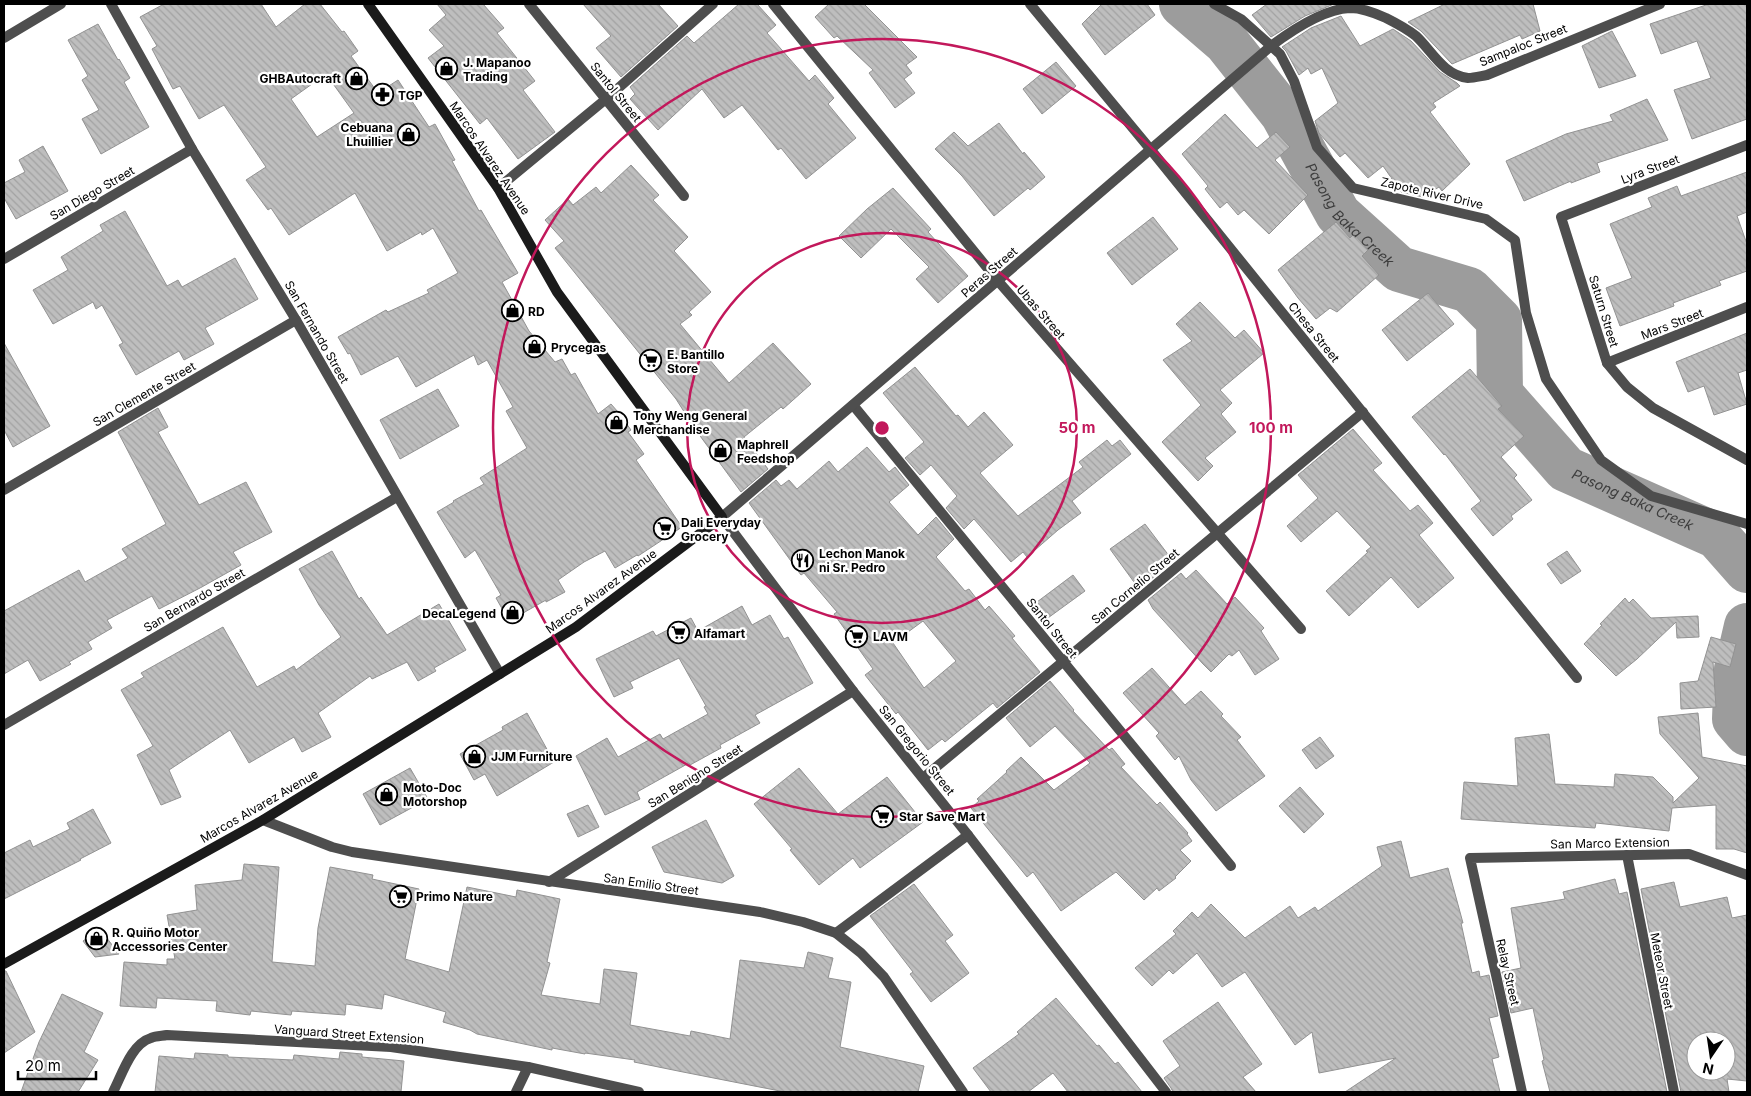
<svg xmlns="http://www.w3.org/2000/svg" width="1751" height="1096" font-family="Inter,sans-serif">
<defs>
<pattern id="building-back-hatch" width="6" height="6" patternUnits="userSpaceOnUse" patternTransform="scale(1.25)"><rect width="6" height="6" fill="#bebebe"/><path d="M-1 5l2 2M0 0l6 6M5-1l2 2" fill="none" stroke="#a2a2a2"/></pattern>
</defs>
<rect width="100%" height="100%" fill="#fff"/>
<g fill="none" stroke-linecap="round" stroke-linejoin="round">
<g stroke="#9c9c9c" stroke-width="46">
<path id="s1" d="M1182,4L1226,42L1283,114L1338,214L1399,269L1469,290L1499,320L1500,394L1566,469L1717,536L1747,570"/>
<path d="M1747,626L1737,669L1735,719L1747,733"/>
</g>
</g>
<g fill="url(#building-back-hatch)" stroke="#929292" fill-rule="evenodd">
<path d="M164,4H261L276,27L305,4H320L342,32L344,31L358,51L351,56L378,93L398,80L429,127L435,124L455,160L452,161L479,211L481,210L518,273L502,282L529,331L555,362L562,359L571,375L575,373L598,414L611,404L618,412L631,430L628,432L644,454L636,460L682,527L638,556L637,555L615,568L605,551L584,562L558,580L565,592L546,602V600L509,621L496,598L501,595L475,550L465,558L437,512L454,502L453,501L484,484L480,478L527,448L506,411L513,407L487,360L478,365L474,355L416,387L398,356L361,375L350,353L348,354L338,337L386,310L388,312L429,293L427,290L458,273L433,228L422,235L421,232L387,251L355,193L289,235L271,208L268,210L246,180L266,167L224,105L199,119L180,86L173,89L152,49L157,46L140,17ZM326,74L354,113L317,137L291,99Z"/>
<path d="M437,4H483L504,28L497,33L535,81L523,90L555,132L518,159L487,118L480,124L428,58L444,46L429,30L446,15Z"/>
<path d="M583,4H658L678,26L621,77L596,48L611,36Z"/>
<path d="M739,4H757L776,25L767,33L809,81L815,75L834,98L828,104L856,138L806,179L781,148L778,150L742,105L724,118L702,89L658,130L630,99L635,94L630,87L687,36L694,43Z"/>
<path d="M829,4H864L917,57L906,65L912,73L904,79L915,93L895,108L869,73L873,70L837,36L834,38L815,17Z"/>
<path d="M1102,4H1147L1155,15L1105,55L1082,24Z"/>
<path d="M1267,4H1334L1305,16L1271,37L1252,15Z"/>
<path d="M1445,4H1533L1540,31L1522,39L1520,35L1452,64L1421,31L1408,22Z"/>
<path d="M1709,4H1747V119L1692,139L1674,90L1711,78L1697,41L1661,54L1650,24Z"/>
<path d="M1341,16L1360,46L1393,29L1411,41L1440,72L1457,83L1460,86L1433,103L1436,107L1430,112L1470,164L1442,191L1439,187L1423,197L1401,192L1383,166L1368,178L1345,153L1340,157L1319,133L1315,121L1338,103L1322,68L1311,74L1308,68L1299,75L1286,51L1282,47L1311,28Z"/>
<path d="M98,24L118,60L119,59L130,78L124,82L149,127L101,154L82,119L99,110L82,80L88,76L68,40Z"/>
<path d="M1612,31L1636,76L1599,88L1582,46Z"/>
<path d="M1056,62L1076,86L1042,114L1023,89Z"/>
<path d="M1647,99L1668,140L1597,163L1600,172L1571,183V181L1524,201L1506,161L1566,134L1613,121L1610,115Z"/>
<path d="M1225,114L1257,148L1276,132L1290,147L1275,160L1308,195L1269,234L1244,210L1238,215L1227,202L1220,208L1205,189L1208,186L1182,154Z"/>
<path d="M999,123L1023,154L1024,152L1045,177L1030,190L1028,188L994,216L962,176L935,149L954,132L968,146Z"/>
<path d="M43,146L68,191L16,219L4,198V183L25,172L19,160Z"/>
<path d="M631,165L659,195L653,200L688,237L674,251L711,292L689,312L692,315L680,324L729,383L773,343L811,384L783,409L781,407L744,437L768,469L741,492L695,429L676,399L555,248L564,241L545,220L568,199L573,205L596,187L601,193Z"/>
<path d="M1747,172V212L1737,216L1747,244V271L1719,281L1721,285L1673,303L1674,306L1620,326L1606,288L1632,278L1610,224L1652,207L1648,198L1677,186L1681,196Z"/>
<path d="M893,188L931,229L928,232L968,276L938,303L916,279L929,267L891,229L861,258L839,236L867,209Z"/>
<path d="M125,211L167,286L178,280L182,287L235,258L258,299L205,328L214,344L184,360L179,351L136,375L119,345L123,343L102,305L96,309L93,302L53,324L33,290L68,270L61,257L103,231L100,225Z"/>
<path d="M1153,217L1178,249L1132,285L1107,253Z"/>
<path d="M1336,222L1350,238L1354,234L1368,250L1362,256L1379,275L1337,312L1330,308L1316,319L1298,298L1278,270Z"/>
<path d="M1428,293L1454,324L1407,361L1382,330Z"/>
<path d="M1200,302L1235,338L1244,330L1264,353L1220,390L1232,403L1221,414L1236,432L1205,458L1213,466L1198,481L1162,442L1201,405L1163,360L1192,341L1176,324Z"/>
<path d="M1747,333V370L1738,373L1747,404L1714,415L1704,386L1688,392L1676,362Z"/>
<path d="M4,343L50,426L13,447L4,430Z"/>
<path d="M915,367L956,416L958,415L968,427L984,412L1013,445L980,473L1018,516L1083,467L1079,462L1107,440L1112,446L1120,440L1131,454L1072,501L1081,513L1058,530L1027,557L1023,552L1011,562L974,519L964,529L946,508L957,496L931,465L920,475L905,458L924,442L883,393Z"/>
<path d="M1470,369L1502,406L1498,409L1524,436L1501,457L1517,475L1514,478L1532,500L1511,516L1513,519L1493,536L1471,509L1481,501L1445,454L1444,455L1412,417Z"/>
<path d="M438,389L459,426L400,459L380,420Z"/>
<path d="M158,408L168,427L158,432L199,505L246,482L272,532L233,552L241,565L200,588L159,609L152,596L107,620L112,628L88,642L92,649L69,662L71,664L40,681L28,660L4,674V611L79,570L85,582L128,558L122,549L166,524L118,432Z"/>
<path d="M1353,429L1382,463L1373,470L1410,511L1418,505L1433,523L1419,535L1454,578L1418,608L1391,577L1349,616L1326,591L1368,552L1366,551L1371,547L1337,511L1301,542L1287,526L1318,498L1298,475Z"/>
<path d="M867,447L889,472L895,467L909,485L889,502L918,535L936,517L954,539L936,557L965,591L969,589L985,610L989,606L1015,636L1012,638L1040,672L997,708L993,703L945,742L942,739L928,750L898,712L896,714L865,675L873,669L834,614L837,612L804,573L801,575L749,503L776,480L781,486L789,480L797,489L829,461L838,472ZM923,621L956,661L924,688L893,643Z"/>
<path d="M1145,524L1173,561L1139,589L1110,549Z"/>
<path d="M332,551L359,599L361,597L387,635L439,604L466,650L434,668L436,671L418,681L407,662L372,679L370,676L318,713L331,737L302,752L294,737L249,763L230,730L169,770L181,797L161,805L137,755L153,746L121,690L144,677L141,673L223,627L257,687L294,666L296,670L341,637L319,605L299,569Z"/>
<path d="M1567,551L1581,571L1561,584L1547,564Z"/>
<path d="M1196,570L1227,604L1235,597L1264,628L1261,631L1279,659L1255,675L1239,650L1232,656L1229,654L1211,672L1203,664L1153,609L1148,600L1181,573L1186,579Z"/>
<path d="M1073,575L1085,591L1041,623L1029,608Z"/>
<path d="M1625,598L1629,603L1633,599L1651,618L1698,616L1699,637L1677,638L1676,622L1637,659L1616,676L1584,644L1602,625L1600,624Z"/>
<path d="M742,606L752,625L770,615L784,639L788,637L813,683L755,715L760,723L720,745L721,748L690,765L689,763L637,792L640,799L605,815L576,756L607,738L618,757L660,734L663,739L708,714L704,707L706,706L679,658L630,682L633,688L614,697L596,659L653,631L656,636L691,618L698,631Z"/>
<path d="M1711,637L1736,644L1730,667L1713,662L1716,707L1681,709L1680,683L1698,681Z"/>
<path d="M1152,668L1185,705L1201,691L1223,714L1221,716L1241,737L1237,740L1265,776L1216,811L1191,780L1179,756L1175,760L1156,736L1159,733L1123,693Z"/>
<path d="M1050,681L1074,710L1073,711L1109,750L1112,748L1125,764L1121,767L1157,805L1160,802L1188,833L1187,834L1192,841L1180,850L1191,861L1175,877L1176,878L1159,891L1157,888L1144,900L1116,872L1061,911L1033,872L1027,877L971,808L979,801L977,799L1007,772L1006,771L1021,757L1054,790L1090,763L1055,726L1030,747L1006,718Z"/>
<path d="M527,713L554,762L497,796L485,774L474,780L460,754L503,730L502,727Z"/>
<path d="M1698,713L1702,757L1747,766V853L1734,849H1716V805L1672,808L1669,831L1596,823L1595,828L1461,819L1464,782L1518,786L1515,738L1549,734L1555,784L1614,787L1615,774L1653,777L1673,797V803L1699,778L1660,734L1658,717Z"/>
<path d="M1320,737L1334,756L1316,769L1302,750Z"/>
<path d="M410,768L428,799L380,825L363,794Z"/>
<path d="M799,768L838,814L887,777L923,822L860,868L853,858L819,885L790,850L792,849L754,804Z"/>
<path d="M1300,787L1324,814L1304,833L1279,806Z"/>
<path d="M588,805L599,827L578,837L567,814Z"/>
<path d="M93,809L111,843L80,859L81,860L4,899V853L30,840L33,847L70,829L67,823Z"/>
<path d="M706,820L734,876L722,883L664,872L652,847Z"/>
<path d="M1401,841L1410,878L1448,868L1463,923H1461L1472,973L1479,971L1480,977L1489,975L1498,1016L1489,1018L1499,1057L1492,1059L1500,1092H1345L1396,1058L1319,1073L1312,1032L1295,1045L1245,972L1222,987L1197,953L1173,974L1169,970L1152,986L1135,968L1176,934L1173,931L1192,912L1198,918L1211,904L1245,938L1290,906L1298,918L1315,907L1318,911L1382,866L1377,847Z"/>
<path d="M244,864L279,867L272,962L315,966L318,928L330,867L373,875L372,879L419,889L405,959L449,972L467,887L516,897L517,890L560,899L547,962L550,963L541,995L600,1004L604,969L637,973L630,1025L690,1036L691,1031L730,1039L740,960L804,968L808,952L833,958L828,978L851,982L840,1047L924,1066L918,1092H785L683,1072L634,1062L635,1060L585,1053V1054L552,1048V1050L477,1034L470,1030L443,1022L446,1012L384,994L382,1009L346,1004L345,1015L292,1011L291,1015L251,1011L250,1015L216,1011L217,1001L157,998L156,1008L120,1006L124,962L167,965V959H175L167,915L197,910L195,885L242,880Z"/>
<path d="M1615,879L1619,894L1627,892L1667,1092H1550L1542,1061L1544,1060L1533,1008L1511,1013L1502,972L1521,968L1511,908L1565,899L1563,892Z"/>
<path d="M1674,882L1680,907L1727,897L1732,918L1747,915V1081L1727,1079L1729,1092H1681L1641,889ZM1696,1041H1726V1071H1696Z"/>
<path d="M914,884L953,935L945,941L969,973L931,1002L910,974L913,972L870,916Z"/>
<path d="M100,929L119,954L95,957L83,941Z"/>
<path d="M4,971H6L35,1032L4,1053Z"/>
<path d="M62,994L103,1013L84,1052L98,1060L78,1092H21L39,1042Z"/>
<path d="M1056,998L1097,1046L1099,1045L1115,1064L1118,1062L1142,1092H1068L1053,1073L1028,1092H991L973,1068L1019,1034L1017,1032Z"/>
<path d="M1218,1002L1262,1064L1243,1077L1256,1092H1173L1171,1088L1164,1078L1180,1066L1163,1041Z"/>
<path d="M340,1052L362,1054V1057L404,1061L401,1092H155L159,1056L194,1059L195,1053L228,1055V1057L293,1060L294,1055L339,1059Z"/>
</g>
<g fill="none" stroke-linecap="round" stroke-linejoin="round">
<g stroke="#4e4e4e" stroke-width="10">
<path d="M111,4L192,149L296,320L500,674"/>
<path d="M529,4L684,196"/>
<path d="M773,4L998,281L1301,629"/>
<path d="M1030,4L1151,150L1577,678"/>
<path d="M1214,4L1241,19L1280,54L1294,81L1317,147L1353,188L1486,219L1515,240L1526,313L1546,379L1601,460L1651,496L1747,524"/>
<path d="M4,38L61,4"/>
<path d="M1747,145L1561,217L1607,363L1627,387L1653,408L1747,460"/>
<path d="M498,188L606,99L713,4"/>
<path d="M4,259L192,149"/>
<path d="M1607,363L1747,307"/>
<path d="M853,405L1231,866"/>
<path d="M4,490L296,320"/>
<path d="M4,725L397,497"/>
<path d="M923,778L1363,412"/>
<path d="M263,820L332,847L352,852L760,912L803,922L836,933L861,953L884,977L963,1092"/>
<path d="M1627,855L1674,1092"/>
<path d="M549,882L853,691"/>
<path d="M836,933L968,835"/>
<path d="M113,1092C122,1075 131,1044 151,1038C156,1036 162,1036 167,1035L391,1047L528,1067L639,1092"/>
<path d="M516,1092L528,1067"/>
<path d="M1166,1092L968,835L853,691L722,517L1271,46C1291,31 1324,9 1350,8C1362,8 1375,13 1386,18C1396,23 1407,29 1416,36C1432,51 1443,75 1468,78C1474,78 1481,76 1487,75L1660,4"/>
<path d="M1522,1092L1470,858L1689,854L1747,875"/>
</g>
<path stroke="#1b1b1b" stroke-width="10" d="M4,964L263,820L576,627L722,517L557,292L498,188L368,4"/>
</g>
<g fill="none" stroke="#c2185b" stroke-width="2.5">
<circle cx="882" cy="428" r="195"/>
<circle cx="882" cy="428" r="389"/>
</g>
<defs>
<symbol id="shop-ring" viewBox="-11 -11 22 22"><circle r="9.5" fill="#fff" stroke="#000" stroke-width="1.5"/><path d="M-5-2.5h2.3a2.7 3.5 0 0 1 5.4 0H5L5.5 6h-11ZM-1.5-2.5h3a1.5 2.3 0 0 0-3 0Z" fill="#000"/></symbol>
<symbol id="pharmacy-ring" viewBox="-11 -11 22 22"><circle r="9.5" fill="#fff" stroke="#000" stroke-width="1.5"/><path d="M-2-6h4v4h4v4h-4v4h-4v-4h-4v-4h4Z" fill="#000"/></symbol>
<symbol id="supermarket-ring" viewBox="-11 -11 22 22"><circle r="9.5" fill="#fff" stroke="#000" stroke-width="1.5"/><path d="M-6-5.5h2.5l.6 2H6L4.5 2H-2.5L-4.4-4H-6ZM-1.5 3.2a1.3 1.3 0 1 0 .1 0ZM3 3.2a1.3 1.3 0 1 0 .1 0Z" fill="#000"/></symbol>
<symbol id="restaurant-ring" viewBox="-11 -11 22 22"><circle r="9.5" fill="#fff" stroke="#000" stroke-width="1.5"/><path d="M-5-6h1v4h1v-4h1v4h1v-4h1v5L-1.5 .5V6h-2V.5L-5-1ZM5-6V6H3V1.5H1.5Q1.5-4 5-6Z" fill="#000"/></symbol>
</defs>
<g fill-rule="evenodd">
<use href="#shop-ring" x="434" y="56" width="25" height="25"/>
<use href="#shop-ring" x="344" y="66" width="25" height="25"/>
<use href="#pharmacy-ring" x="370" y="82" width="25" height="25"/>
<use href="#shop-ring" x="396" y="122" width="25" height="25"/>
<use href="#shop-ring" x="500" y="298" width="25" height="25"/>
<use href="#shop-ring" x="522" y="334" width="25" height="25"/>
<use href="#supermarket-ring" x="638" y="348" width="25" height="25"/>
<use href="#shop-ring" x="604" y="410" width="25" height="25"/>
<use href="#shop-ring" x="708" y="438" width="25" height="25"/>
<use href="#supermarket-ring" x="652" y="516" width="25" height="25"/>
<use href="#restaurant-ring" x="790" y="548" width="25" height="25"/>
<use href="#shop-ring" x="500" y="600" width="25" height="25"/>
<use href="#supermarket-ring" x="666" y="620" width="25" height="25"/>
<use href="#supermarket-ring" x="844" y="624" width="25" height="25"/>
<use href="#shop-ring" x="462" y="744" width="25" height="25"/>
<use href="#shop-ring" x="374" y="782" width="25" height="25"/>
<use href="#supermarket-ring" x="870" y="804" width="25" height="25"/>
<use href="#supermarket-ring" x="388" y="884" width="25" height="25"/>
<use href="#shop-ring" x="84" y="926" width="25" height="25"/>
</g>
<g text-anchor="middle" dominant-baseline="central" stroke-width="4.5" stroke-linejoin="round" paint-order="stroke">
<g font-size="12" fill="#000" stroke="#fff">
<text transform="translate(1523 45) rotate(-22)">Sampaloc Street</text>
<text transform="translate(616 92) rotate(51)">Santol Street</text>
<text transform="translate(490 158) rotate(56)">Marcos Alvarez Avenue</text>
<text transform="translate(1650 169) rotate(-21)">Lyra Street</text>
<text transform="translate(92 193) rotate(-30)">San Diego Street</text>
<text transform="translate(1432 193) rotate(13)">Zapote River Drive</text>
<text transform="translate(989 272) rotate(-41)">Peras Street</text>
<text transform="translate(1604 311) rotate(73)">Saturn Street</text>
<text transform="translate(1041 312) rotate(49)">Ubas Street</text>
<text transform="translate(1672 324) rotate(-21)">Mars Street</text>
<text transform="translate(317 332) rotate(60)">San Fernando Street</text>
<text transform="translate(1314 332) rotate(51)">Chesa Street</text>
<text transform="translate(144 394) rotate(-30)">San Clemente Street</text>
<text transform="translate(1135 586) rotate(-40)">San Cornelio Street</text>
<text transform="translate(601 591) rotate(-36)">Marcos Alvarez Avenue</text>
<text transform="translate(194 600) rotate(-30)">San Bernardo Street</text>
<text transform="translate(1052 628) rotate(51)">Santol Street</text>
<text transform="translate(917 750) rotate(51)">San Gregorio Street</text>
<text transform="translate(695 776) rotate(-32)">San Benigno Street</text>
<text transform="translate(259 806) rotate(-30)">Marcos Alvarez Avenue</text>
<text transform="translate(1610 843) rotate(-1)">San Marco Extension</text>
<text transform="translate(651 884) rotate(8)">San Emilio Street</text>
<text transform="translate(1662 971) rotate(79)">Meteor Street</text>
<text transform="translate(1508 972) rotate(77)">Relay Street</text>
<text transform="translate(349 1034) rotate(4)">Vanguard Street Extension</text>
</g>
<g font-size="12" font-weight="bold" fill="#000" stroke="#fff" text-anchor="start">
<text x="463" y="62">J. Mapanoo<tspan x="463" dy="14">Trading</tspan></text>
<text x="341" y="78" text-anchor="end">GHBAutocraft</text>
<text x="398" y="95">TGP</text>
<text x="393" y="127" text-anchor="end">Cebuana<tspan x="393" dy="14">Lhuillier</tspan></text>
<text x="528" y="311">RD</text>
<text x="551" y="347">Prycegas</text>
<text x="667" y="354">E. Bantillo<tspan x="667" dy="14">Store</tspan></text>
<text x="633" y="415">Tony Weng General<tspan x="633" dy="14">Merchandise</tspan></text>
<text x="737" y="444">Maphrell<tspan x="737" dy="14">Feedshop</tspan></text>
<text x="681" y="522">Dali Everyday<tspan x="681" dy="14">Grocery</tspan></text>
<text x="819" y="553">Lechon Manok<tspan x="819" dy="14">ni Sr. Pedro</tspan></text>
<text x="496" y="613" text-anchor="end">DecaLegend</text>
<text x="694" y="633">Alfamart</text>
<text x="873" y="636">LAVM</text>
<text x="491" y="756">JJM Furniture</text>
<text x="403" y="787">Moto-Doc<tspan x="403" dy="14">Motorshop</tspan></text>
<text x="899" y="816">Star Save Mart</text>
<text x="416" y="896">Primo Nature</text>
<text x="112" y="932">R. Quiño Motor<tspan x="112" dy="14">Accessories Center</tspan></text>
</g>
<g font-size="14" font-style="italic" fill="#3d3d3d" stroke="#fff">
<text stroke="none"><textPath href="#s1" startOffset="272">Pasong Baka Creek</textPath></text>
<text stroke="none"><textPath href="#s1" startOffset="709">Pasong Baka Creek</textPath></text>
</g>
</g>
<circle cx="882" cy="428" r="8" fill="#c2185b" stroke="#fff" stroke-width="2.5"/>
<g font-size="15" text-anchor="middle" font-weight="bold" fill="#c2185b" stroke="#fff" stroke-width="4.5" stroke-linejoin="round" paint-order="stroke">
<text x="1077" y="433">50 m</text>
<text x="1271" y="433">100 m</text>
</g>
<rect width="1751" height="1096" fill="none" stroke="#000000" stroke-width="10"/>
<g transform="translate(1711 1056) rotate(193)"><circle r="24" fill="#ffffff" stroke="#999999"/>
<path d="M0-4L9 19L0 12L-9 19Z" fill="#000000"/>
<text y="-8" font-size="14" font-weight="bold" text-anchor="middle" fill="#000000">N</text>
</g>
<path d="M18 1071v8h78v-8" fill="none" stroke="#000000" stroke-width="2.5"/>
<text x="25" y="1071" font-size="15" fill="#000000" stroke="#ffffff" stroke-width="4" paint-order="stroke">20 m</text>
</svg>
